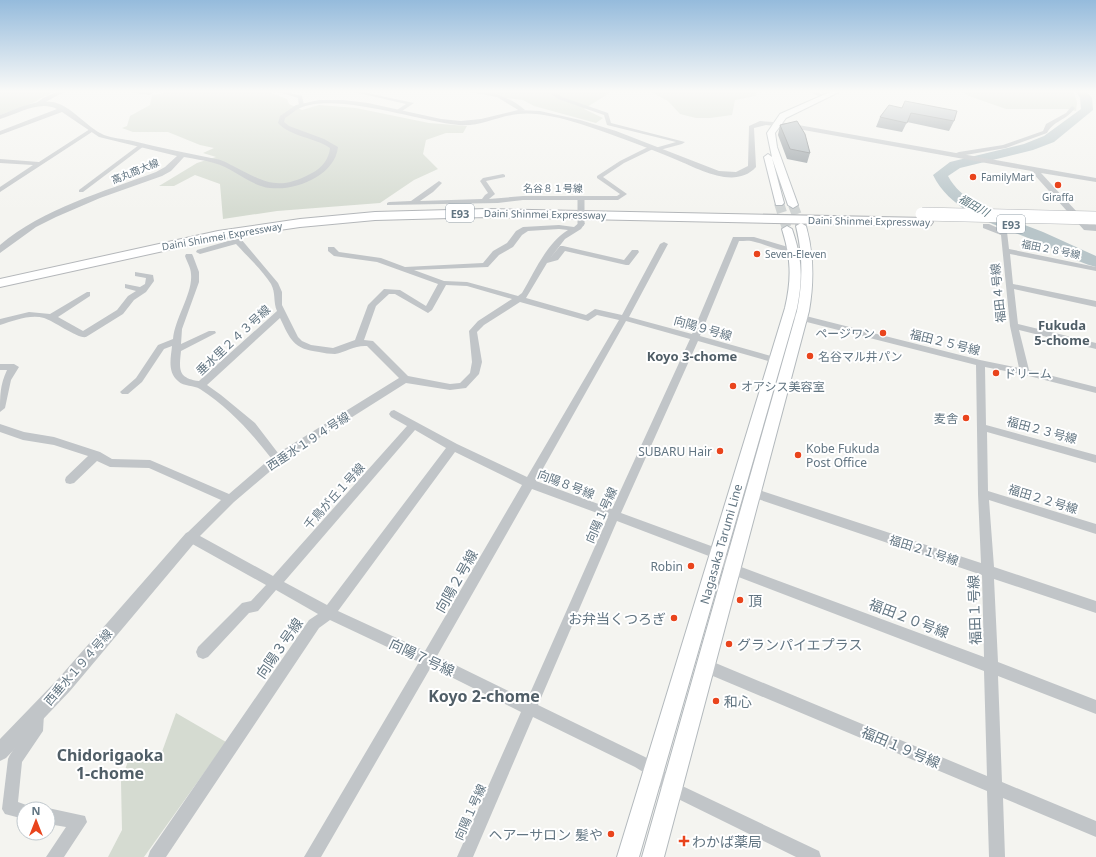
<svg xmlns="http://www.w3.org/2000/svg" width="1096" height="857" font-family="'Noto Sans','Noto Sans JP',sans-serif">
<rect width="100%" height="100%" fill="#f4f4f0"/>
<g fill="#d5dbd1">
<path d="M0,92H55L41,98L35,102L0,115Z"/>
<path d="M168,92H270L287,99L289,104L302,110L319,105L356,108L429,123L467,126L463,133H446L426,140L423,154L438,169L414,180L380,203L277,211L223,219L220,184L195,175L174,186H159L197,163L216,157L203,153L214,148L200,145L168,132H133L122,128L127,126L130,116L150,105L152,95Z"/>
<path d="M482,92H611L584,109L603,118L596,123L534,106L523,100L498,97Z"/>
<path d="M651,92H757L755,96L735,100L732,115L710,118H696L680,114L668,101Z"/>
<path d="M962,92H1074L1077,103L1076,111L1067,109H1006L969,96Z"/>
<path d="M176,713L226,742L144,857H108L122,830L121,782L128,761L159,760Z"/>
</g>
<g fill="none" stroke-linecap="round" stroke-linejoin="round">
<path fill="#b8c5c9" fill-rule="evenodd" d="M1077,92H1087L1092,98L1093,110L1054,142L1033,150L960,168L948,176C965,208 1011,219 1043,232C1061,240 1078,248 1096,256V267C1076,262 1058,251 1040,243C1001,226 953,215 933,175L950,162L1024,144L1044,136L1081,109L1080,98Z"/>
<g stroke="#d0d4d4" stroke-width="10" stroke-dasharray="10 5" stroke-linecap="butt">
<path d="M779,203L787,229"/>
<path d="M793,205L801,226"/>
</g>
<defs>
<g id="secondary">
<path d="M830,92H839L786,118L775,133L777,147L798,205L793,208L788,205L772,158L784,203L782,205H776L764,157L768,154L772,157L767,133L780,114Z"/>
<path d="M801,223L806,226C814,255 814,282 809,311L664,857H642L797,311C803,282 803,255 796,226Z"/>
<path d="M787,226L792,229C802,258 803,278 797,308L639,857H617L785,308C792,278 791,258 782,229Z"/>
</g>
<path id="motorway" d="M487,209L927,218L931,219L933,222L931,225L927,226L487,217L375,220L300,227L218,239L0,287V279L218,231L300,219L375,212Z"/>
</defs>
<use href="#secondary" stroke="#b3b9bd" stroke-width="2"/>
<use href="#motorway" stroke="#b4b7ba" stroke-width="2"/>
<g fill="#c1c5c8" fill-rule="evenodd">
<path d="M57,92H64L40,105L35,104L43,98Z"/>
<path d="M130,92H154L149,95Z"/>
<path d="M279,92H287L302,96L304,105L299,106L298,98Z"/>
<path d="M354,92H363L414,103L399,113L397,112V110L406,104Z"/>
<path d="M470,92C490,90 510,97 525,110L520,111L497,97Z"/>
<path d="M549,92H554L562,97L608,113L611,123L685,142L682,144L656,151L653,149L624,163L603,177L627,194L618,200H523L498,203L387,205V203L389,202L411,201L439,181L442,183L433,192L420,201L482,199L485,195L488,193L480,181L483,178L503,174L505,175V177L486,181L495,194L489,199L523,196H617L620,194L597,178V176L620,161L650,146H654L655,148L676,142L607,125L604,115L558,99Z"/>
<path d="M809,92H817L822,94L819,96Z"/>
<path d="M1072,106L1075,108C1066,121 1054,120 1047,133L1006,148L954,157L951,155L959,152L1003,145L1043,131L1046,124L1066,113Z"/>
<path d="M90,129L95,130L0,192V187L33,165L0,163V159L39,162Z"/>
<path d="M139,145L144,146L83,192H79V190Z"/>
<path d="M581,221L585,223L581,229L565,239L551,257L560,246H563L624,260L632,250H638L639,252L629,265H626L565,251L558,260L547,263L526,298L586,315L595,309L622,315L660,244L664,242L668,244L629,317L692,334L733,237H754L798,250C790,256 765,244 755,242C750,240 744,241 739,241L700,336L778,358L780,360L775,363L698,341L621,513L722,550L736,565L984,657L982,575L749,496L748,493L749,490L753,488L981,563L978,494L976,365L791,318L790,316L794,313L980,360L1019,368L1010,326L1001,235L983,228V224H989L1007,232L1009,249L1096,267V271L1010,254L1013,284L1096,301V307L1014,289L1018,324L1096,343V349L1019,330L1029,370L1096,387V393L1025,375L985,367L986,425L1096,455V463L987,432L988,491L1096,524V534L989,500L994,567L1096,601V613L994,579L998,662L1096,700V714L998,676L1002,782L1096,821V837L1003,798L1005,857H989L987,791L701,671L699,666L701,661L706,659L987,776L984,671L728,573L714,558L617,521L538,705L645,757L658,765L676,783L819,851L821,857H796L666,793L648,775L635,767L533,717L473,857H457L521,712L431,667L321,857H304L419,662L330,620L319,628L166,857H148L150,851L309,620L318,614L276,590L258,611L249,613L208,657L203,659L198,657L196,652L198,647L242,603L251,601L266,585L187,541L185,537L187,533L221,500L149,468L110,467L97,461L74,483L70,484L66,483L65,480L66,477L88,456L54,445L23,440L0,432V424L24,432L54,437L100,452L112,459L150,460L229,494L271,458C250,431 229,408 200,389C194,385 184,387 178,381C167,372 171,357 172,346L164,349L142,382L128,394H122L120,392L136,378L158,345L173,339C175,318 193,293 191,274C191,268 187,262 185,256L186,254H192L193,256L199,272V282L182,329L181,344L209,331H215L216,333L181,351C179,370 178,378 199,381L277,311C273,302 276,293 271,284C263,271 247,256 236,244L200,254L196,252L197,250L235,239H241L278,283L282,292V305L298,337L302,341L311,345L333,348L355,340L368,305L384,289L400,290L426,306L438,284L377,262L334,256L328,251V247H334L339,252L381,258L405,267L483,263L493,251L507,243L516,231L523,227L559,225L574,227ZM559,229L568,230C546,244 535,271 522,293L518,296L467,282L444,281L414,270L488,267L499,255L513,247L522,235L528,231ZM446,285L467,286L512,299L478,321L469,331L472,362L470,373L460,383L450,384L408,376L373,341L364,340L376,306L389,294H395L428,313L432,310ZM520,302L588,321L597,315L619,320L527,477L457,444L394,410L391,411L389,414L391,417L407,426L273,576L200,536L234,502L281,462L406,383L450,390L466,388L479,374L482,362L477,332L484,325ZM280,318C290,339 293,349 319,352C324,353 330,354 335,354C346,352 355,345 367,346L399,378L278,453L255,423L221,395L207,385ZM626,321L690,339L612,509L536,481ZM415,430L446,448L327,605L284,582ZM455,452L522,485L425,651L338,611ZM532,489L608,517L527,700L437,656Z"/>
<path d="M135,272L153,275L154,281L146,292L134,300L123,314L86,337C78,339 54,321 44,318C30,314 13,321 0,325V319L29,312L50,314L87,292H90V296L58,317L83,331L117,310L128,296L136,291L125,288V284L140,287L145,284L146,278L135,276Z"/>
<path d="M0,364H14L19,367L11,380L5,408L0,412C0,395 0,385 7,370H0Z"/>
<path d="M37,707L42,709L44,714L43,731L22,762L18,802L29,806L31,809H24V819L5,814L2,809L8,759C12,748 26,738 29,728C31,721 29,715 32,709Z"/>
<path d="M48,808L85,816L87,822L64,857H46L66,827L48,824V809H46Z"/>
</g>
<g fill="#c1c5c8" fill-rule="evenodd">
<path d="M319,100H343L368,103L441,119L461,121L481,119L518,110L540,111L580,120L616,131L719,171L736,172L748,166L749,126L760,121L787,123L1096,178V182L1041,173L1089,225H1096V231L1084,230L1031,171L787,127L766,125L754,128L756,167C735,190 699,169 677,160C661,153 645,147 629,141C599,130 549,110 518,114C498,116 479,127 459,125C417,121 337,92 300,108C295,110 290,115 285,118L284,122L289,126L324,139L338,147C335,175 297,191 270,188C250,186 234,168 214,163C204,160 194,159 184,157L171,171L162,176L100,198L56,217L36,227L0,253V245C44,208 103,192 156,172L165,167L177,156L99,137L62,112L0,135V131L57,109C39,100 18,114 0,119V115C16,109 35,99 53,102C72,106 86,127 104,135C112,138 124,139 133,141C161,148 188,153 216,159C223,160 229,164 235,167C266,183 279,191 312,173C322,168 329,159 330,148C314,137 291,137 278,123L280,116L296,105Z"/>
<path d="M191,531L196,533L198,537L196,541L70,691L6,758L0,761V739L58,679L186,533Z"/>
</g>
<use href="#secondary" fill="#fff" fill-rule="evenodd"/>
<use href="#motorway" fill="#fff" fill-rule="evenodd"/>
<defs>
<path id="motorway-bridge" d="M922,214L1096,218"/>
</defs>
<use href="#motorway-bridge" stroke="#b4b7ba" stroke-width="14" stroke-linecap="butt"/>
<path stroke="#c1c5c8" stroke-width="7" d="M581,200V223"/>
<use href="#motorway-bridge" stroke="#fff" stroke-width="13"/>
</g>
<g fill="#90989d">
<path d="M902,108L954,121L949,131L907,122L902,132L876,127L880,117Z"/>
<path d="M780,125L810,153L807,163L787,159L778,135Z"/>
</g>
<g fill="#a8b1b6" stroke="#767c7f">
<path d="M905,101L957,111L954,121L911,113L907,123L880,117L889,105L902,108Z"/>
<path d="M797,121L805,134L810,153L790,149L780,125Z"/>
</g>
<linearGradient id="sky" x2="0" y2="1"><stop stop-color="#95bbdc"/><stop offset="0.43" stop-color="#fafaf8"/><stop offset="1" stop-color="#fafaf8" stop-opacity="0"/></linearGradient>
<rect width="1096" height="212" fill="url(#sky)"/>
<g fill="#e9441c" stroke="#fff" stroke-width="1.5">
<circle cx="973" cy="177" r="4"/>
<circle cx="1058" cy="185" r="4"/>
<circle cx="757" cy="254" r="4"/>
<circle cx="883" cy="333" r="4"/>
<circle cx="810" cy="356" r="4"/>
<circle cx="996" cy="373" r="4"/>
<circle cx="733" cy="386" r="4"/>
<circle cx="966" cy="418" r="4"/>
<circle cx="720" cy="451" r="4"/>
<circle cx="798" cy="455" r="4"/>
<circle cx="691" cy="566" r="4"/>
<circle cx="740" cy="600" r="4"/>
<circle cx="674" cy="618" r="4"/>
<circle cx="729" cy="644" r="4"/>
<circle cx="716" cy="701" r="4"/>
<circle cx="611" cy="834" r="4"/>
<path d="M682 835h4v4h4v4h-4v4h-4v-4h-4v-4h4z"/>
</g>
<g text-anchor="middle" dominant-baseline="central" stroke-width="4" stroke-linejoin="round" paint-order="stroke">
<g font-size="10" fill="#627582" stroke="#fff">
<text transform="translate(135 171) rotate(-22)">高丸商大線</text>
<text x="553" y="188">名谷８１号線</text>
<text transform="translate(545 214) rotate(1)">Daini Shinmei Expressway</text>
<text transform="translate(869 221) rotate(1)">Daini Shinmei Expressway</text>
<text transform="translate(222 236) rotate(-10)">Daini Shinmei Expressway</text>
<text transform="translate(1051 249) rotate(11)">福田２８号線</text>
</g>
<g font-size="10" fill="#627582" stroke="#fff" text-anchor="start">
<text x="981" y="177">FamilyMart</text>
<text x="1058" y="197" text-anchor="middle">Giraffa</text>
<text x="765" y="254">Seven-Eleven</text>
</g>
<g font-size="11" font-style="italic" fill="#5e7880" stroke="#fff">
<text transform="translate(974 205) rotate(29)">福田川</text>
</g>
<g fill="#fff" stroke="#919ea8" stroke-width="1">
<rect x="446" y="204" width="28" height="18" rx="3"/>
<rect x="997" y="215" width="28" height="18" rx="3"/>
</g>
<g font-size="11" font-weight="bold" fill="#627582">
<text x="460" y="213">E93</text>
<text x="1011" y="224">E93</text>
</g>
<g font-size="12" fill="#627582" stroke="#fff">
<text transform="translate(998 293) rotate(-96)">福田４号線</text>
<text transform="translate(703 328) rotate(16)">向陽９号線</text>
<text transform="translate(233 340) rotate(-43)">垂水里２４３号線</text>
<text transform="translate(945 342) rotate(14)">福田２５号線</text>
<text transform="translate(1042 430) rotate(15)">福田２３号線</text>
<text transform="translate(308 441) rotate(-33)">西垂水１９４号線</text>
<text transform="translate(566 484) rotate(21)">向陽８号線</text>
<text transform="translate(334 496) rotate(-48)">千鳥が丘１号線</text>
<text transform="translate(1043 499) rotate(17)">福田２２号線</text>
<text transform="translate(601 515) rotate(-66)">向陽１号線</text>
<text transform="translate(721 544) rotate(-74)">Nagasaka Tarumi Line</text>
<text transform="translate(924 550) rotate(18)">福田２１号線</text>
<text transform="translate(78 667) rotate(-49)">西垂水１９４号線</text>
<text transform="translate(470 812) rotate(-66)">向陽１号線</text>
</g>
<g font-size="12" fill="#627582" stroke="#fff" text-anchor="end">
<text x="875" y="333">ページワン</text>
<text x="818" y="356" text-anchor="start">名谷マル井パン</text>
<text x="1004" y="373" text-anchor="start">ドリーム</text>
<text x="741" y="386" text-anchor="start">オアシス美容室</text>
<text x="958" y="418">麦舎</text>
<text x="806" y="448" text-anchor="start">Kobe Fukuda<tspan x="806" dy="14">Post Office</tspan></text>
<text x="712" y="451">SUBARU Hair</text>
<text x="683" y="566">Robin</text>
</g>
<g font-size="13" font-weight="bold" fill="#505e67" stroke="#fff">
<text x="1062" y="325">Fukuda<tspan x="1062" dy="15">5-chome</tspan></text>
<text x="692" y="356">Koyo 3-chome</text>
</g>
<g font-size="14" fill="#627582" stroke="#fff">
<text transform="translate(456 581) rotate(-60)">向陽２号線</text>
<text transform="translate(974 610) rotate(-92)">福田１号線</text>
<text transform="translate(909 618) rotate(21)">福田２０号線</text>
<text transform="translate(279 648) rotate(-55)">向陽３号線</text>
<text transform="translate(422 657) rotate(25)">向陽７号線</text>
<text transform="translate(901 747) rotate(23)">福田１９号線</text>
</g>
<g font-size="14" fill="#627582" stroke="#fff" text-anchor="start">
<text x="748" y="600">頂</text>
<text x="666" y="618" text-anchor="end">お弁当くつろぎ</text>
<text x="737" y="644">グランパイエプラス</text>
<text x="724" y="701">和心</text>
<text x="603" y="834" text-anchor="end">ヘアーサロン 髪や</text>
<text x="692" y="841">わかば薬局</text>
</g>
<g font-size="16" font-weight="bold" fill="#505e67" stroke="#fff">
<text x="484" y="696">Koyo 2-chome</text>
<text x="110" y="755">Chidorigaoka<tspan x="110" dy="18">1-chome</tspan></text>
</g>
</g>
<g transform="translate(36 821)"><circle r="19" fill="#ffffff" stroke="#c0c8cd"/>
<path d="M0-3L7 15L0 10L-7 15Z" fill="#e9441c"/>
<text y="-6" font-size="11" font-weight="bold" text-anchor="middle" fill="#627582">N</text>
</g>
</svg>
